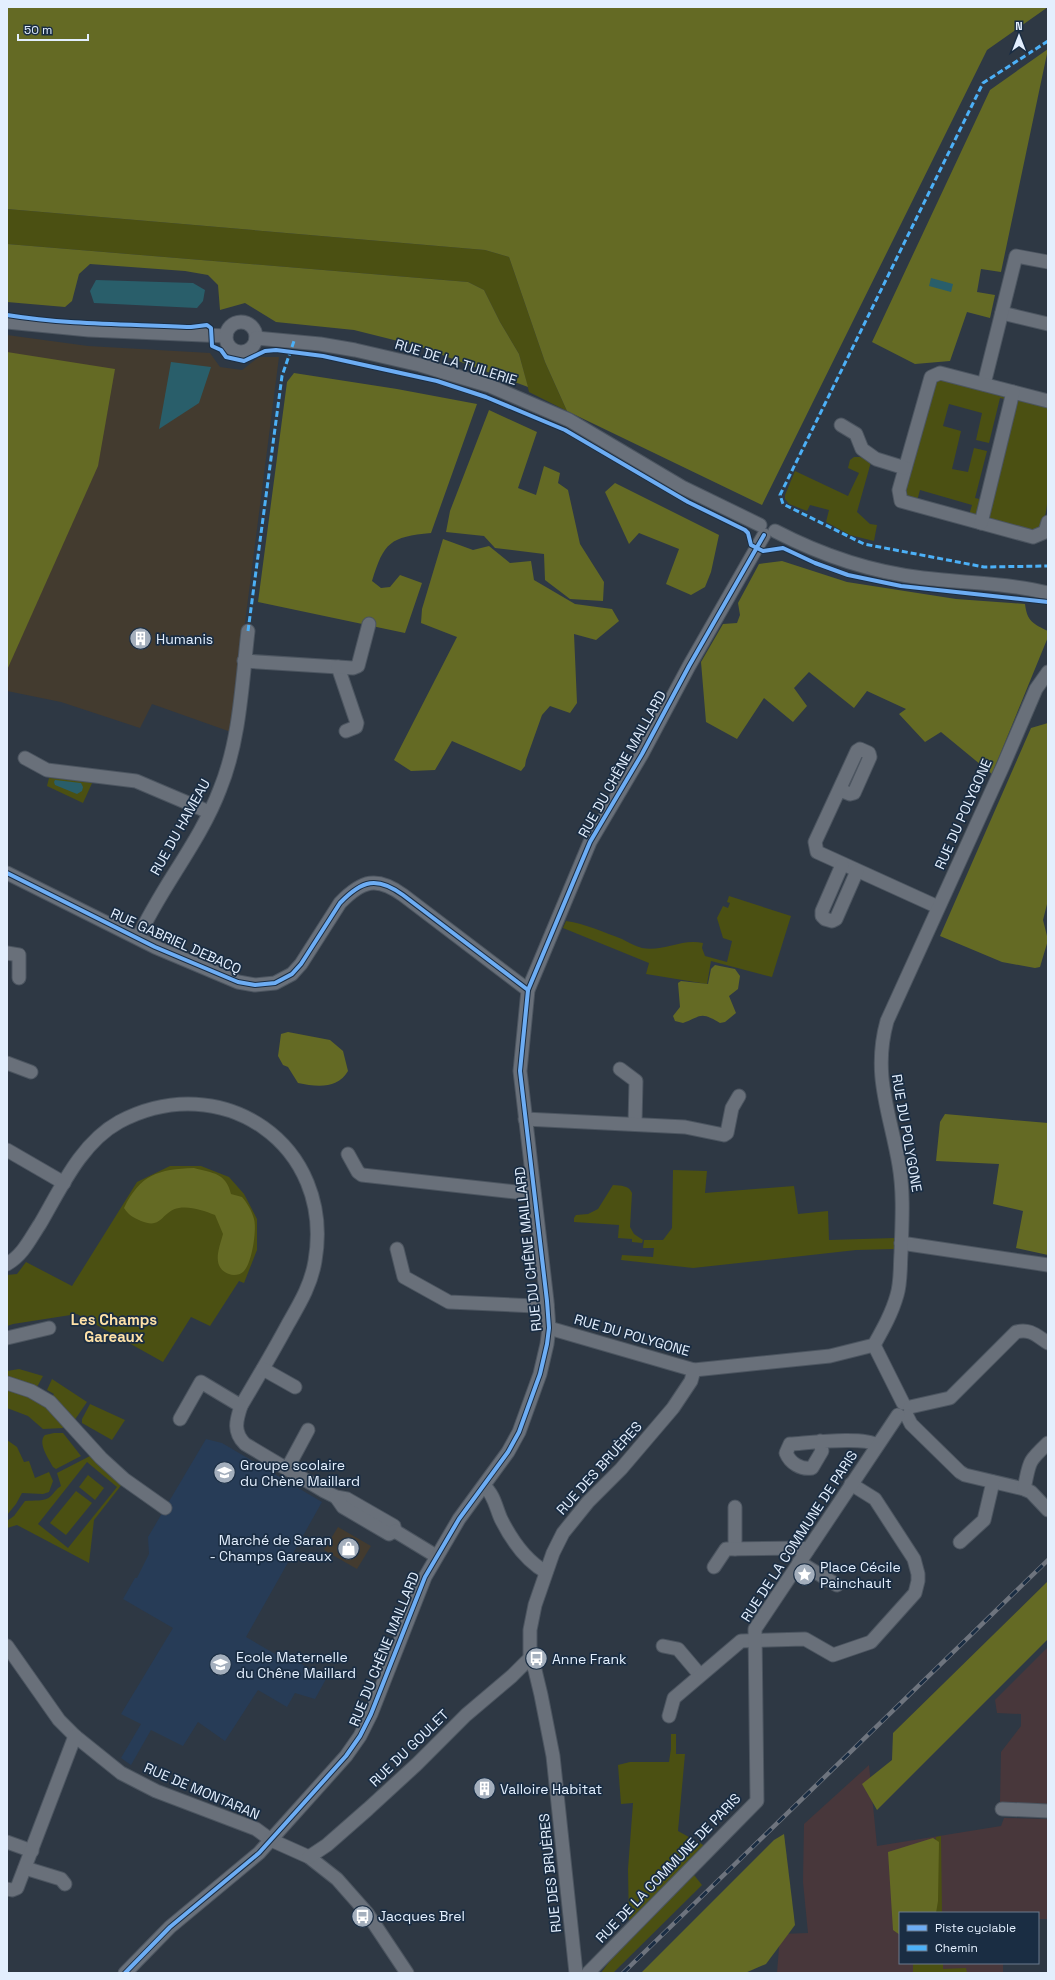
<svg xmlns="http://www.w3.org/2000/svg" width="1055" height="1980" font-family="'Space Grotesk',sans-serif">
<rect width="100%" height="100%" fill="#2e3844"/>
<g fill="#433b2f">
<path d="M7,335L88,346L210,353L220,367L242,370L259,357H279L231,732L152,704L140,728L61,702L7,691Z"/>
<path d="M338,1527L371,1546L357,1569L324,1550Z"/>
</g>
<g fill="#48373b">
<path d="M1048,1647V1804L1000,1802L1001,1752L1021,1726V1714L997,1713L995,1700Z"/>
<path d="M869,1765L877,1846L1001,1826L1004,1818L1048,1819V1919H1038V1913H900V1963H1003V1973H777L780,1934L808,1933L803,1882L804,1824Z"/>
</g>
<path fill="#273c57" d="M206,1439L222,1443L322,1502L246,1637L277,1655L280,1651L326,1679L315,1699L295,1693L287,1707L258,1690L225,1741L198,1722L183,1746L151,1730L131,1765L121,1758L141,1724L121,1714L173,1628L123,1599L135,1578H137L149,1554L148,1537Z"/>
<g fill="#4b5012" fill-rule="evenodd">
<path d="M7,209L485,250L509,257L545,362L567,411L529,392L519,354L500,322L484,290L468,282L7,244Z"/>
<path d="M936,379L1010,395L1009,400L1000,398L989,443L976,440L982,413L949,404L943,426L961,431L952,469L968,472L974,448L987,451L975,498L984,500L979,518L969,515L972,505L920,490L917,501L906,498L904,494Z"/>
<path d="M1017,397L1048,405C1048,430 1054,517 1038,532L989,521L987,517Z"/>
<path d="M854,457H860L871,462L857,512L870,524L877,525L874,541L850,535L826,522L829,510L810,505L807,511L789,504L785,499V495L795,471L848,496L859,473L848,468L850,460Z"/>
<path d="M49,778L93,781L83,803L47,786Z"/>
<path d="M729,896L791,916L772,977L711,961L707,984L646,974L649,963L563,928L566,921C586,924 603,932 622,939C628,942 635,946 642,948C663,952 682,938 703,943L702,948L705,956L727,962L732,941L723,938L717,918L723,906L728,908L730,903L727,902Z"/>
<path d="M170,1166H201L229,1177L244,1194L257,1219V1250L244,1283L239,1281L210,1326L191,1317L163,1362L77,1314L13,1324L7,1326V1275L17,1274L26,1262L72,1286L137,1182Z"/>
<path d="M673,1170L707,1171L705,1193L794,1186L798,1214L828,1211L829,1240L895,1238V1249L856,1250L693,1268L621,1260L622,1255L653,1257L654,1248H643L644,1240H663L672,1228Z"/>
<path d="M613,1185C621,1186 629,1185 632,1193L630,1227L634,1234L643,1240L642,1243L632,1242V1239L618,1238L619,1225L574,1222V1218L576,1215L588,1214L598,1209Z"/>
<path d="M19,1369L43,1376L37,1387L7,1377V1371Z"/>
<path d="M52,1379L87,1402L74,1421L52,1397L54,1394L47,1390Z"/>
<path d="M7,1389C35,1396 44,1404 64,1425L63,1428L43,1429L28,1416L7,1408Z"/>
<path d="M90,1404L125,1420L112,1440L82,1423V1419Z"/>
<path d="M54,1433H63L81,1456L56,1469L53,1467C49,1459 37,1443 45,1435Z"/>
<path d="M7,1440L17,1447L24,1462L29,1461L35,1478L49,1472L53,1481L49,1492L43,1494L22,1493L16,1504L7,1515Z"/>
<path d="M90,1456L123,1483L94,1520L89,1563L17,1525L7,1528V1521L14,1516L25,1501C33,1500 45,1502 51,1496C55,1492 56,1489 61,1486L57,1473ZM87,1462L117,1487L68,1548L38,1524Z"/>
<path d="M88,1475L104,1488L95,1500L79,1487Z"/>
<path d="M76,1491L92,1503L66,1535L50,1523Z"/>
<path d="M671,1734H676V1754H685L678,1831L705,1846L629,1922L628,1869L633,1803L621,1804L618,1765L630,1762H669L671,1749Z"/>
<path d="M941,1836L942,1913H930L934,1904L936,1837Z"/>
<path d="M694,1875L702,1885L613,1973H601L612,1958Z"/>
<path d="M913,1963H943V1969L966,1968L967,1973H913Z"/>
</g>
<g fill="#646a24">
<path d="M7,7H1048L987,50L762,505L567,411L545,362L509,257L485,250L7,209Z"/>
<path d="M1048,49L1001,272L981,269L977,292L995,295L990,318L967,312L950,361L915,364L872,342L990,90Z"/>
<path d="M7,244L468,282L484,290L500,322L519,354L528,387L418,346L354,330L276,322L245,303L220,310L218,285L208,275L185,271L90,264L79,274L72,301L65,307L7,302Z"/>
<path d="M7,352L115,369L98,466L7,670Z"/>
<path d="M294,373L397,389L477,404L431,533C390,537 384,542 372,581L381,588L390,587L400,575L422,583L405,633L258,602L287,382Z"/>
<path d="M489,410L537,432L518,488L536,495L544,466L560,473L558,483L568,490L580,544L604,582L603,601L570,599L545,580L544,554L495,548L484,536L446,532L450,511Z"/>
<path d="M615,483L719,535L711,572L705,587L691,595L666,584L679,549L639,533L629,544L605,492Z"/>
<path d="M443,539L473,550L489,546L510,563L531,561L534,580L575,604L612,609L619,621L596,640L574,634L577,703L570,713L550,706L542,715L526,760L525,766L521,771L452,741L435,770L411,771L394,760L457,637L421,623L422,609Z"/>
<path d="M782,561L847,582L956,599L1025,604C1027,621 1033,624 1048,631V637L992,774L941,732L925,742L899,714L906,709L867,691L854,708L809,672L794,688L807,706L793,722L764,698L737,739L706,722L701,662L723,624L737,623L740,615L738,603L759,564Z"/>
<path d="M1048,723V900L1043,920L1048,940L1040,967L1035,968L1002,962L940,936L1031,728Z"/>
<path d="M715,965L735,969L740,976L738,989L729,996L736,1013L725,1022L720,1023C700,1011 702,1016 683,1023L675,1021L673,1016L680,1007L678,983L681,981L708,984L711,969Z"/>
<path d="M288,1032L330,1040L343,1051L348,1071C338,1089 317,1087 298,1083L288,1067L283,1065L278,1056L281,1034Z"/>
<path d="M945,1114L1048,1123V1255L1016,1248L1023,1211L993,1204L999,1164L936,1161L940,1122Z"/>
<path d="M194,1168C213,1173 226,1173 231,1194L242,1197C247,1203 252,1211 254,1219C257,1229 252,1265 243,1272C240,1275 233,1276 229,1274C211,1267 219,1249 223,1234L215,1215C204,1211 191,1206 179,1208C161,1211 163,1230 141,1221C132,1217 129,1215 124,1208C140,1175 158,1169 194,1168Z"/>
<path d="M1048,1581V1639L877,1810L862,1784L892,1760L893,1733Z"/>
<path d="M784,1834L795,1925L766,1964L745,1973H641L774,1840Z"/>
<path d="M933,1838L939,1842L938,1901L936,1913H900V1935L893,1930L888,1852Z"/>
</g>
<g fill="#295e6a">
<path d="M931,278L953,284L951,292L929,286Z"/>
<path d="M96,280L193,283L205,290L203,301L197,308L94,303L90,291Z"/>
<path d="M171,362L211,367L199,403L159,429Z"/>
<path d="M55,780L81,783L83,787L82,791L77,794L55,785L54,782Z"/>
</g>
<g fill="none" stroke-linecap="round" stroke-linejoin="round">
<defs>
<g id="minor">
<path d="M1002,313L1048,324"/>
<path d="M7,322L89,330L226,336"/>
<circle cx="241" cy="337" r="15"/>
<path d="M256,338L320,344L355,350L420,365L490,386L569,420L682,487L760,525"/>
<path d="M984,384L1016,256L1048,262"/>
<path d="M1048,401L940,373L931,377L899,490L901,501L1033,537L1045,532L1048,522"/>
<path d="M841,425L856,434L862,449L876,459L905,468"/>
<path d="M981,523L1013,392"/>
<path d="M775,531C821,555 872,572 923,578C965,583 1007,583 1048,593"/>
<path d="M244,661L338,667L357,723L356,727L346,731"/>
<path d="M338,667L353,668L358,666L369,624"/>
<path d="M25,758L47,770L136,781L209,812"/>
<path d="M840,790L850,794L854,793L870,757L869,753L860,749L857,751L815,842L817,852L938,907"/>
<path d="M842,865L822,911V916L825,919L832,921L836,919L857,871"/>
<path d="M7,873L155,947L238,982L255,985L275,983L292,974L301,964L340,903C362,880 377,876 403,895L528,990"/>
<path d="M138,938C161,887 200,842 220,789C240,740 242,683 248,631"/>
<path d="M7,953L19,955V978"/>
<path d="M7,1063L31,1072"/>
<path d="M620,1069L636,1081L635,1124"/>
<path d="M525,1119L685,1127L724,1135L727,1133L732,1108L739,1096"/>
<path d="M7,1150L64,1183"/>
<path d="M348,1154L358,1172L362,1175L534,1194"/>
<path d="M901,1243L1048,1265"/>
<path d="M397,1249L404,1277L449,1302L535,1306L547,1305"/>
<path d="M7,1264C23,1255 30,1239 40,1224C61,1188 81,1143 119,1122C222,1067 335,1145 315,1261C311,1285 300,1303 288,1324C273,1352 257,1379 241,1406C236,1421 233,1432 245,1444L324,1491L336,1497L347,1499L394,1526L395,1531"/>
<path d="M549,1328L694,1370L830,1356L874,1345C883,1329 892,1313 897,1295C901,1282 900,1267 901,1253C902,1223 904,1194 899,1165C890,1112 872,1075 887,1021L1003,766L1036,689L1048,672"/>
<path d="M7,1338L49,1328"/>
<path d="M874,1345L903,1403"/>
<path d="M263,1369L295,1387"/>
<path d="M7,1383L31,1391L50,1402L101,1458L124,1479L165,1508"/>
<path d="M910,1407L950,1398L1016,1332C1030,1328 1037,1336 1048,1343"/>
<path d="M907,1416L911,1424L960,1472L965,1475L1024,1489L1031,1492L1048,1510"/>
<path d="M180,1419L201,1382L241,1406"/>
<path d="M820,1441L822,1451L812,1468C801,1470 790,1463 786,1453L790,1444C808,1443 863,1436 877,1445"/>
<path d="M287,1469L308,1430"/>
<path d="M484,1486C494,1494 496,1508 501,1519C511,1539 526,1561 546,1572"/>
<path d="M1024,1489C1030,1461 1027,1463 1048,1443"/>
<path d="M336,1497L343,1507L389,1534L395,1531"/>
<path d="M735,1507V1549"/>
<path d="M395,1531L436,1556"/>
<path d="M960,1542L984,1520L993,1482"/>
<path d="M799,1562L837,1585"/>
<path d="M714,1567L726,1549L802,1548L807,1551"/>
<path d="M7,1646L59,1720L75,1736L121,1773L156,1791L256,1829L271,1840L309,1857L337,1879L367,1913L407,1973"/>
<path d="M663,1646L678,1649L700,1675"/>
<path d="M669,1716L674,1698L741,1641L805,1639L833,1655L871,1642L915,1593L918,1581V1574L914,1559L875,1499L851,1484"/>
<path d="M1002,1809L1048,1811"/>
<path d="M7,1842L32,1851"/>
<path d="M309,1857L327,1845L368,1809L417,1764L466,1715L512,1676L530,1658"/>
<path d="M25,1868L61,1879L65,1884"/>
<path d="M7,1889L12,1890L17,1888L75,1736"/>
<path d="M125,1973L170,1927L259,1853L346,1756L360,1736L371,1714L425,1577L459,1519L508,1452L519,1432L540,1374L547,1344L549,1328L547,1301L520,1071L528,990L590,842L642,754L689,666L764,535"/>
<path d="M576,1973L553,1756L541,1695L535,1670L530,1658V1630L535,1605L553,1553L563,1533L588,1502L621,1469L673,1408L691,1381L694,1370"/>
<path d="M588,1973L757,1801L755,1629L898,1415"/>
</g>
</defs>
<use href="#minor" stroke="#4c5560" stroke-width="15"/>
<use href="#minor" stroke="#69707a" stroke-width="13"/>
<defs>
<path id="rail" d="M623,1973L1048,1560"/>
</defs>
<use href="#rail" stroke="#6e747e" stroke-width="4.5"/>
<use href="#rail" stroke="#1a2d43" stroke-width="3" stroke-dasharray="9" stroke-linecap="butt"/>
<g stroke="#4cb0f7" stroke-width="3" stroke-dasharray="6 3" stroke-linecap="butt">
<path d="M1048,41L983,83L780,495L783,504L864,544L984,567L1048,566"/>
<path d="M248,631L282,376L294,341"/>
</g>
<defs>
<g id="cycleway">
<path d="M7,315C68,325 130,324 191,327L207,325L211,328L212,346L221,350L226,357L244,361L265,351L276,350L323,356L437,381L486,397L565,430L688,502L745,530L748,533L751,545L763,551L783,548L815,563L848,575L901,586L1048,602"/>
<path d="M7,873L155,947L238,982L255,985L275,983L292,974L301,964L340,903C362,880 377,876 403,895L528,990"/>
<path d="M125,1973L170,1927L259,1853L346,1756L360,1736L371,1714L425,1577L459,1519L508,1452L519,1432L540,1374L547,1344L549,1328L547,1301L520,1071L528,990L590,842L642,754L689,666L764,535"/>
</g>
</defs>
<use href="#cycleway" stroke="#1a2d43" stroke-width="6"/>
<use href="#cycleway" stroke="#6dadf4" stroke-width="4"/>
</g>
<defs>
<symbol id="building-disc" viewBox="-11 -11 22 22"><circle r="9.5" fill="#a4afbd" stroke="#1a2d43"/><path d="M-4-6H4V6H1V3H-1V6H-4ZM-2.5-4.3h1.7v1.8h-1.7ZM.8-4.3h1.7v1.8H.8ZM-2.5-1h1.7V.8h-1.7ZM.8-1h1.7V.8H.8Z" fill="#fff"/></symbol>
<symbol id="school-disc" viewBox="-11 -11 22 22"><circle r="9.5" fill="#a4afbd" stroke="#1a2d43"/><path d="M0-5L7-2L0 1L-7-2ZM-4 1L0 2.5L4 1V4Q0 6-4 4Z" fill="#fff"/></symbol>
<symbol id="shop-disc" viewBox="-11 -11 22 22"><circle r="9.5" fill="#a4afbd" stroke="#1a2d43"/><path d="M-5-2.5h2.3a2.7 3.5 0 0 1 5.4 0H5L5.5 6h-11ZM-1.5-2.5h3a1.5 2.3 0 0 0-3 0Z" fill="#fff"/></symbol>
<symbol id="sight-disc" viewBox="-11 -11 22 22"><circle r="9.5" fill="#a4afbd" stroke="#1a2d43"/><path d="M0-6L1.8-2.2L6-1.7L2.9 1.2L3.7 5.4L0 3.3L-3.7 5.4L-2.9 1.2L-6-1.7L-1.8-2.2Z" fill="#fff"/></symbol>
<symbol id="bus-disc" viewBox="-11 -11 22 22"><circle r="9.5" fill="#a4afbd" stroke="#1a2d43"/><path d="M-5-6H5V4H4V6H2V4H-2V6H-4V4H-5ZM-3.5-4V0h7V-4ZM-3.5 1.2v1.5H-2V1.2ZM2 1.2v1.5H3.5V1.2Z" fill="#fff"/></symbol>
</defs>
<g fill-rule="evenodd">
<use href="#building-disc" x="128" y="626" width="25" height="25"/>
<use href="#school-disc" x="212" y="1460" width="25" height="25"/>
<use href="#shop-disc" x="336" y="1536" width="25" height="25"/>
<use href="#sight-disc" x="792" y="1562" width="25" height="25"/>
<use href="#bus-disc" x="524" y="1646" width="25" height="25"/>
<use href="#school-disc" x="208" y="1652" width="25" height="25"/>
<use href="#building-disc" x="472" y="1776" width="25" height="25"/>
<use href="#bus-disc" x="350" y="1904" width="25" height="25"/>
</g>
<g text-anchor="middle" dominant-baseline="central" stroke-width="3.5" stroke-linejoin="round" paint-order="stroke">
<g font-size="14" fill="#e3effe" stroke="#1a2d43">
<text transform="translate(456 362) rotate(17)">RUE DE LA TUILERIE</text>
<text transform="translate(622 764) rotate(-61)">RUE DU CHÊNE MAILLARD</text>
<text transform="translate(963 814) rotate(-66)">RUE DU POLYGONE</text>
<text transform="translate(180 827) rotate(-61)">RUE DU HAMEAU</text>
<text transform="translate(176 941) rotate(24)">RUE GABRIEL DEBACQ</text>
<text transform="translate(907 1133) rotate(80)">RUE DU POLYGONE</text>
<text transform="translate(528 1249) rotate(-96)">RUE DU CHÊNE MAILLARD</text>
<text transform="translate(632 1335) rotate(16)">RUE DU POLYGONE</text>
<text transform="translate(599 1468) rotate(-48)">RUE DES BRUÈRES</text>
<text transform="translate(799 1536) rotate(-57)">RUE DE LA COMMUNE DE PARIS</text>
<text transform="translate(384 1649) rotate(-68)">RUE DU CHÊNE MAILLARD</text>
<text transform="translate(409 1748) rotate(-44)">RUE DU GOULET</text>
<text transform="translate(202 1791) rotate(23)">RUE DE MONTARAN</text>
<text transform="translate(668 1868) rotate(-46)">RUE DE LA COMMUNE DE PARIS</text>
<text transform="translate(550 1873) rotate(-96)">RUE DES BRUÈRES</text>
</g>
<g font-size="14" fill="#e3effe" stroke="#1a2d43" text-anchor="start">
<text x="156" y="639">Humanis</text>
<text x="240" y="1465">Groupe scolaire<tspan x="240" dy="16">du Chène Maillard</tspan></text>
<text x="332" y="1540" text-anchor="end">Marché de Saran<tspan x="332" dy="16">- Champs Gareaux</tspan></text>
<text x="820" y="1567">Place Cécile<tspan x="820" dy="16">Painchault</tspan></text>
<text x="236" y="1657">Ecole Maternelle<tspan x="236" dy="16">du Chêne Maillard</tspan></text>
<text x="552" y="1659">Anne Frank</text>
<text x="500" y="1789">Valloire Habitat</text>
<text x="378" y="1916">Jacques Brel</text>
</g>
<g font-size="15" font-weight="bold" fill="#fee1a7" stroke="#1a2d43">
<text x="114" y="1319">Les Champs<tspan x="114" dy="17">Gareaux</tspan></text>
</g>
</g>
<rect width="1055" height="1980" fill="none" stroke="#e3effe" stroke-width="16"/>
<rect x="899" y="1912" width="140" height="52" fill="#1a2d43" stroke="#6a7b8e"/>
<rect x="907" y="1925" width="20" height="6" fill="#6dadf4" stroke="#6a7b8e"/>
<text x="935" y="1932" font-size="12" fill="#e3effe">Piste cyclable</text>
<rect x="907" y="1945" width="20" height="6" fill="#4cb0f7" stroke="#6a7b8e"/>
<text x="935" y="1952" font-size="12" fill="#e3effe">Chemin</text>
<g transform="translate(1019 36)" stroke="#1a2d43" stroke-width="3" paint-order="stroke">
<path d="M0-3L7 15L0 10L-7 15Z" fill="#e3effe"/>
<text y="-6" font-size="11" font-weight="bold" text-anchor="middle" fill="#e3effe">N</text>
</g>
<path d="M18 34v6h70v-6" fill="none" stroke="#e3effe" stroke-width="2"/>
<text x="24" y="34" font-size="12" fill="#e3effe" stroke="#1a2d43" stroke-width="3" paint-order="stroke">50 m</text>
</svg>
